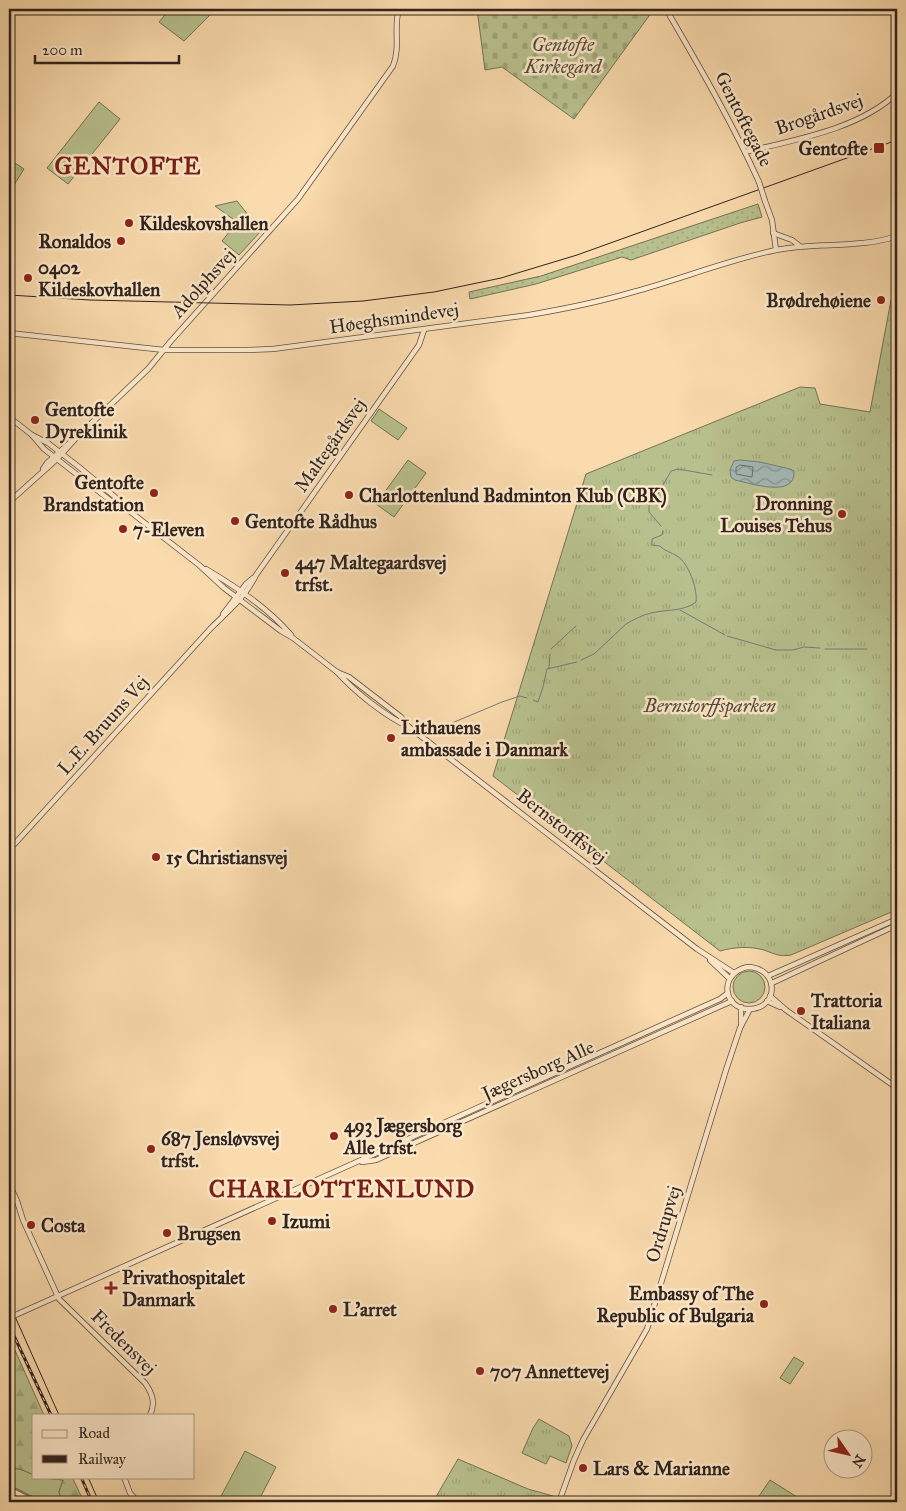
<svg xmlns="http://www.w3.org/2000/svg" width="906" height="1511" font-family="'IM FELL Great Primer',serif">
<defs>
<pattern id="forest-firs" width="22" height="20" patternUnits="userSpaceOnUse" patternTransform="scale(1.25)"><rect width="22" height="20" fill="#b8c18e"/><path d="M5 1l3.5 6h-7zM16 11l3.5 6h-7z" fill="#9ea67a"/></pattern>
<pattern id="cemetery-stones" width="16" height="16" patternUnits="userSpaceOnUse" patternTransform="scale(1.25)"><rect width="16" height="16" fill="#b8c18e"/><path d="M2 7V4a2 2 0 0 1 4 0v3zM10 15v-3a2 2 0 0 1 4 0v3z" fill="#9ea67a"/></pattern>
<pattern id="park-tufts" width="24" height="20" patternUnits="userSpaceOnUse" patternTransform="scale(1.25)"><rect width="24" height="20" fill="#b8c18e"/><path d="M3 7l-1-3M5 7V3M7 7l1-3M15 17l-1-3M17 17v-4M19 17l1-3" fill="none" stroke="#9ea67a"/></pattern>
<pattern id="garden-dots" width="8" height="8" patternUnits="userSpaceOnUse" patternTransform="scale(1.25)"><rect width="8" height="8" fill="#b8c18e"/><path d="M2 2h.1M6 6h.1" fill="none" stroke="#9ea67a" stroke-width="1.8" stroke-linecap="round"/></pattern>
<pattern id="water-waves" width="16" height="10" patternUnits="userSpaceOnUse" patternTransform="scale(1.25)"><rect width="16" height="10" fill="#a4b8b6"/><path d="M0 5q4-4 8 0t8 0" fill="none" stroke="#869593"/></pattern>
</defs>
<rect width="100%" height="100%" fill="#fadbad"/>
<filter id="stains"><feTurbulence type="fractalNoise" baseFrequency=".004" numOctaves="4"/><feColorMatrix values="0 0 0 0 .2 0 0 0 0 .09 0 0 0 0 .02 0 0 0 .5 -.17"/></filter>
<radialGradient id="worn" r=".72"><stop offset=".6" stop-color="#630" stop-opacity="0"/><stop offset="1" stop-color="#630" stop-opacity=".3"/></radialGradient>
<g fill="#b8c18e" stroke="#747256">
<path d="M170,9H216L184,41L159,22Z"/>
<path d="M99,102L120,119L68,184L47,168Z"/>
<path d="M237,201L261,231L239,255L222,241L237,222L215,206Z"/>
<path d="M379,409L407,428L398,440L371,421Z"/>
<path d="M408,460L426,473L394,517L376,504Z"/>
<circle cx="749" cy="987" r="16"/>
<path d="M794,1357L804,1363L790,1384L780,1378Z"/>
<path d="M245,1451L276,1467L259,1500L258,1502H218Z"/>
<path d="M9,1468L20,1469L34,1475V1477L63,1480L59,1492L62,1502H43L9,1485Z"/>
<path d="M770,1480L805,1502H755Z"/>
</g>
<g fill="url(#forest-firs)" stroke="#747256">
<path d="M9,1337L44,1415H34V1475L20,1469L9,1468Z"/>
<path d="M38,1477H72L84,1502H62L59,1492L63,1480Z"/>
<path d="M9,1485L43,1502H9Z"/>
</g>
<path fill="url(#cemetery-stones)" stroke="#747256" d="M477,9H654L574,119L502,67L485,70Z"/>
<g fill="url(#park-tufts)" stroke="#747256">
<path d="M9,159L24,169L9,193Z"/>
<path d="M891,300L897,305V901L896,910L791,955C780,957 775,954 764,950C749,946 734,947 720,951L493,776L586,474L800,387L815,388L820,404L870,412Z"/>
<path d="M539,1419L569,1436L572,1446L566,1463L550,1456L546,1464L522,1453L533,1428Z"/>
<path d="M458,1459L528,1489L553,1496L550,1502H433Z"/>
</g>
<path fill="url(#garden-dots)" stroke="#747256" d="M758,204L762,217L740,223L631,260L622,257L536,284L470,299L469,292L541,276Z"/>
<path fill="url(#water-waves)" stroke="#767c79" d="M740,460L760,462L790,469L794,471C796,499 750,483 735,480L731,477L730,470L734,461Z"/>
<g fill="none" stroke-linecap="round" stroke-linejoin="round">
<path stroke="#6a6e6a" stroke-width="1" d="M740,465L753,467L752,477L736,474V468Z"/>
<g stroke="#767c79" stroke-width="1">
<path d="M661,526L649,512V504L655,499L671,471L678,469L712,475"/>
<path d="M680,610L725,635"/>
<path d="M727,636L776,650H793L804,647L820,648"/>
<path d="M551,649L576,626"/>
<path d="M825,649H867"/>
<path d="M581,660L594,654L626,624C633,620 642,615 651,613C667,609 683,612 696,602C698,589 688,562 677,556C671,552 664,551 660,546L652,545V539L662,535L663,531"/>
<path d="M549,668L550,654"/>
<path d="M533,700L538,702L543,687L547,669L577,662"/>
<path d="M452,723L502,702L520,696L527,698"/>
</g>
<defs>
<g id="minor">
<path d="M666,9C699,66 732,122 759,182"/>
<path d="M745,152C794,140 860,129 897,93"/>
<path d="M765,201L772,220L776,250"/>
<path d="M773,233L792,240L801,247"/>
<path d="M9,333L164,350H247L273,349L529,315C564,309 599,302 633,292C681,279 728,260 776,250C816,242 859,249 897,236"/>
<path d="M9,417L32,435L44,449L111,501L122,507"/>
<path d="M32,435L48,443L79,467L114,496L128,510L199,565L224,588L281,631L293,638L337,672L349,677L401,717L408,726"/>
<path d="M43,469L47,463L73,440"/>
<path d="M9,502L57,459L78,436L148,369L171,341L298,199L393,66C401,46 393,28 399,9"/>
<path d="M206,569C236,587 268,608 291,635"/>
<path d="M223,614L246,584L253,578"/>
<path d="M337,672C355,692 385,716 409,727L697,949L734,973"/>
<path d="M9,850L211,628C228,611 245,598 256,575L419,345L424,330"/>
<path d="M710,960L729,978"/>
<path d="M747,967C779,967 780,1008 750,1009C723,1010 718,974 747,967Z"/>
<path d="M768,976L897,919"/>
<path d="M772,983L897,925"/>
<path d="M770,996L786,1010L897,1088"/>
<path d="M767,1001L780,1007"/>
<path d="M741,1024V1007"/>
<path d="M362,1162L376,1160L732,1001"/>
<path d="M9,1183L17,1201L23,1220L59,1299L145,1383C152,1393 156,1403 150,1415"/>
<path d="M20,1313L720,999L728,993"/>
<path d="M124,1477L130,1493L138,1502"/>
<path d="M9,1489L34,1502"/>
<path d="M559,1502L574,1460L583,1440L647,1329L726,1070L740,1028L750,1009"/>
</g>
</defs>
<use href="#minor" stroke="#625142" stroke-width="6"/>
<use href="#minor" stroke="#fce8ca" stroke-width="4.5"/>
<g stroke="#30231e" stroke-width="1">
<path d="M9,295L90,300L290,305L363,301L434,292L501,278L577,255L897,140"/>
<path d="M9,1303L59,1415"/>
<path d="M88,1477L99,1502"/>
</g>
<defs>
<g id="rail">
<path d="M9,1325L51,1415"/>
<path d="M81,1477L92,1502"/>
</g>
</defs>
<use href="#rail" stroke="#30231e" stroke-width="3"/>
<use href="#rail" stroke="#fce8ca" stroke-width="1" stroke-dasharray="4" stroke-linecap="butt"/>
<defs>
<g id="minor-bridge">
<path d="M759,182L765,201"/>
<path d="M9,1318L20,1313"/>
</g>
</defs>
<use href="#minor-bridge" stroke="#625142" stroke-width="6" stroke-linecap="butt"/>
<use href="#minor-bridge" stroke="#fce8ca" stroke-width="4.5"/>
</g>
<g fill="#8f2418" stroke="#fce8ca" stroke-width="2">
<rect x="873" y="142" width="12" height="12" rx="2.5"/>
<circle cx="129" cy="223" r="5"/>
<circle cx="121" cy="241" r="5"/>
<circle cx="28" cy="278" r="5"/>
<circle cx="881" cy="300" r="5"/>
<circle cx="35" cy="420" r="5"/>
<circle cx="154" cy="493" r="5"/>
<circle cx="349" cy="495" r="5"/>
<circle cx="842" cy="514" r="5"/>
<circle cx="235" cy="521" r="5"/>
<circle cx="123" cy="529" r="5"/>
<circle cx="285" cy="573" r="5"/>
<circle cx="391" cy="738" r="5"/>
<circle cx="156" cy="857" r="5"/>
<circle cx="801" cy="1011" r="5"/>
<circle cx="334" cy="1136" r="5"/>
<circle cx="151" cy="1149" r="5"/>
<circle cx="272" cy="1221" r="5"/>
<circle cx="31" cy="1225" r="5"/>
<circle cx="167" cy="1233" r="5"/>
<path d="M108.5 1280.5h5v5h5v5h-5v5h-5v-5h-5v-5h5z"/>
<circle cx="764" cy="1304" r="5"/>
<circle cx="333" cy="1309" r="5"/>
<circle cx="480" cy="1371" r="5"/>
<circle cx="583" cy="1468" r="5"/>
</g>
<g text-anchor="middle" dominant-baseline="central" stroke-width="5" stroke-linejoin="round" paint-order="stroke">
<g font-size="19" font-style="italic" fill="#524a3a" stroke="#fce8ca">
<text x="563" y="44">Gentofte<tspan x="563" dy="22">Kirkegård</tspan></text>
<text x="710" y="705">Bernstorffsparken</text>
</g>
<g font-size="19" fill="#30231e" stroke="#fce8ca">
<text transform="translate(819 114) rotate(-19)">Brogårdsvej</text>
<text transform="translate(744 119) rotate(63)">Gentoftegade</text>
<text transform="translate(203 283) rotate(-48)">Adolphsvej</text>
<text transform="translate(394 318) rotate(-8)">Høeghsmindevej</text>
<text transform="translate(330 445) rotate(-55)">Maltegårdsvej</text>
<text transform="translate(103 725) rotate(-48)">L.E. Bruuns Vej</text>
<text transform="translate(562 826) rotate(38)">Bernstorffsvej</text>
<text transform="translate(538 1070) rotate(-24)">Jægersborg Alle</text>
<text transform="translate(663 1224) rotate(-73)">Ordrupvej</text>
<text transform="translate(124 1342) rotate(45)">Fredensvej</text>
</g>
<g font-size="19" font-weight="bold" fill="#30231e" stroke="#fce8ca" text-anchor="start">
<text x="868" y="148" text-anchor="end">Gentofte</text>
<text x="139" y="223">Kildeskovshallen</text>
<text x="111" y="241" text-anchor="end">Ronaldos</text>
<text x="38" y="267">0402<tspan x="38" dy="22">Kildeskovhallen</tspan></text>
<text x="871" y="300" text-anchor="end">Brødrehøiene</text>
<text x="45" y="409">Gentofte<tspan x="45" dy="22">Dyreklinik</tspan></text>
<text x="144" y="482" text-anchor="end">Gentofte<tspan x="144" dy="22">Brandstation</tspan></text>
<text x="359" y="495">Charlottenlund Badminton Klub (CBK)</text>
<text x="832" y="503" text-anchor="end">Dronning<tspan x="832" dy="22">Louises Tehus</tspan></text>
<text x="245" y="521">Gentofte Rådhus</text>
<text x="133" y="529">7-Eleven</text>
<text x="295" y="562">447 Maltegaardsvej<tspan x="295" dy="22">trfst.</tspan></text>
<text x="401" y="727">Lithauens<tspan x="401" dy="22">ambassade i Danmark</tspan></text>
<text x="166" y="857">15 Christiansvej</text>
<text x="811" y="1000">Trattoria<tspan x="811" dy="22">Italiana</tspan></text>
<text x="344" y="1125">493 Jægersborg<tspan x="344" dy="22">Alle trfst.</tspan></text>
<text x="161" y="1138">687 Jensløvsvej<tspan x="161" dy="22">trfst.</tspan></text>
<text x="282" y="1221">Izumi</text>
<text x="41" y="1225">Costa</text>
<text x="177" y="1233">Brugsen</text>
<text x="122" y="1277">Privathospitalet<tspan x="122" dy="22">Danmark</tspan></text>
<text x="754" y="1293" text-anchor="end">Embassy of The<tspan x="754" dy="22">Republic of Bulgaria</tspan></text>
<text x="343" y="1309">L'arret</text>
<text x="490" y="1371">707 Annettevej</text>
<text x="593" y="1468">Lars &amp; Marianne</text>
</g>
<g font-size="24" font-weight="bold" letter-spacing="1" fill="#7a1f14" stroke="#fce8ca">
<text x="128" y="166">GENTOFTE</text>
<text x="342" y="1189">CHARLOTTENLUND</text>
</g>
</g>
<rect width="906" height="1511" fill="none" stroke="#fadbad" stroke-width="30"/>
<rect x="10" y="10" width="886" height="1491" fill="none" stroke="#30231e" stroke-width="2.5"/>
<rect x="15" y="15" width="876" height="1481" fill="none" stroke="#30231e"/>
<rect x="32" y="1414" width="162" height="65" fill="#fce8ca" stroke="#aa9985"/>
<rect x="42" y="1430" width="25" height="8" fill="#fce8ca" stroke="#aa9985"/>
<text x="78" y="1438" font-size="15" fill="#30231e">Road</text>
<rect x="42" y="1455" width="25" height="8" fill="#30231e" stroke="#aa9985"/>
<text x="78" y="1464" font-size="15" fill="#30231e">Railway</text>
<g transform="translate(848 1454) rotate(124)"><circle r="24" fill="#fce8ca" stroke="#aa9985"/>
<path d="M0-4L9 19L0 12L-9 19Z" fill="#8f2418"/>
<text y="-8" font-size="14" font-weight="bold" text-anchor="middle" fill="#30231e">N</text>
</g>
<path d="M35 55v8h144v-8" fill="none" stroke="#30231e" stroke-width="2.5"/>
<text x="42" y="55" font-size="15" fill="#30231e" stroke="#fce8ca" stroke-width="4" paint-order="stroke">200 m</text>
<rect width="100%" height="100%" filter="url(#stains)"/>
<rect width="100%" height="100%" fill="url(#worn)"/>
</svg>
